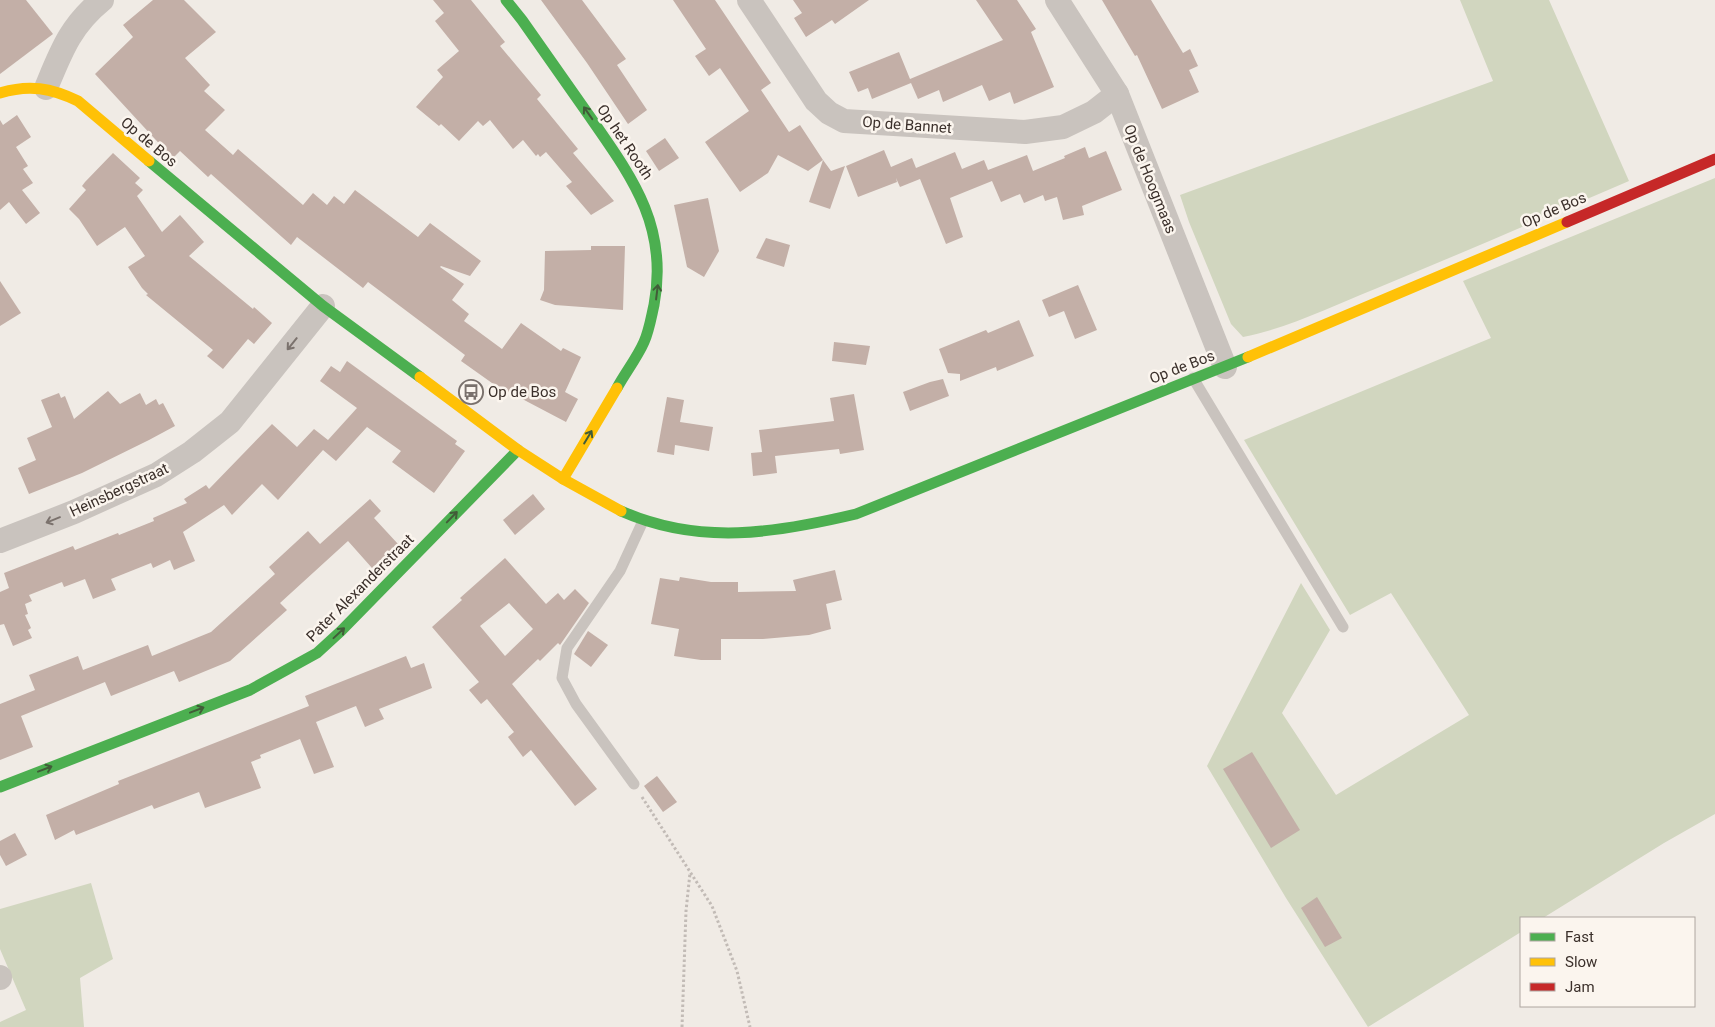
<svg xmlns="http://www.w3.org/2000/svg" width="1715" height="1027" font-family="Roboto,sans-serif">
<rect width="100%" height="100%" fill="#f0ebe5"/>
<g fill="#d1d6bf">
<path d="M1460,0H1549L1629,181C1545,217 1460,254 1375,289C1332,306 1289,328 1243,337L1231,324L1189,222L1180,195L1493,81Z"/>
<path d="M1715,178V814L1664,843L1543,918H1521V932L1368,1027L1286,898L1207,766L1301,583L1330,630L1282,713L1336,795L1469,715L1391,593L1350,615L1244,440L1491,338L1463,281Z"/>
<path d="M91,883L113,959L80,978L84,1027H0V1022L26,1010L0,949V909Z"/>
</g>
<g fill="#c3afa7" fill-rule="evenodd">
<path d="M0,0H26L53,34L0,74Z"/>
<path d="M153,0H184L216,32L185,58L210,85L204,91L225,110L205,130L233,155L238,149L303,205L313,193L327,205L334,196L344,204L355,190L418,237L430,223L481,261L470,276L441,266L440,267L464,284L452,300L469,314L464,321L502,349L521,323L561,351L563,348L581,357L565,392L578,399L566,422L492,383L461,361L465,355L368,282L363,288L297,237L291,245L211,174L208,177L180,151L173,158L154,138L95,74L133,37L123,25Z"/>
<path d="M433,0H471L505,42L500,46L541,95L537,99L578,149L573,153L614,201L591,215L566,186L572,182L546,152L540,157L538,154L536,156L523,140L513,149L490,120L483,126L478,121L459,141L441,124L439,126L416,107L443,77L437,70L459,51L435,21L444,13Z"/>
<path d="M541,0H582L626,59L617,65L647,110L628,124L587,63Z"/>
<path d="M673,0H715L771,83L761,90L789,132L800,125L823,160L808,171L778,155L768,173L740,192L705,142L749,111L720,68L709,76L695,56L706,49Z"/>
<path d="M793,0H869L835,24L832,20L806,37L794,18L802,13Z"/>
<path d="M976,0H1017L1036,29L1031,32L1054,87L1014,104L1010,92L989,101L982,85L943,102L939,90L918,99L911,83L872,99L868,88L858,92L849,72L899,52L910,79L1003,40Z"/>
<path d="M1102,0H1151L1183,53L1190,49L1198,66L1189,70L1199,92L1162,109L1137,55L1135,56Z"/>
<path d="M17,115L31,137L16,147L28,166L23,169L33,183L22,190L40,213L26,224L9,202L0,210V120L3,125Z"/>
<path d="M665,138L679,158L659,171L646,151Z"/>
<path d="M1085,147L1089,158L1106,151L1122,190L1082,206L1084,215L1063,220L1057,197L1045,201L1043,195L1024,203L1020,194L1001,202L992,181L950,198L963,237L946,244L920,179L900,187L896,178L897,182L858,197L846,166L884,150L891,167L912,158L916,168L955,152L962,169L984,160L988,170L1027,155L1033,171L1065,158L1064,156Z"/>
<path d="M113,153L140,178L135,183L143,190L137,196L162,232L180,215L204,242L189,256L253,309L254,307L272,323L254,344L248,339L223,369L207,356L213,350L146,295L148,294L142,288L128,267L145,256L125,227L97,246L79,219L69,209L86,190L82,186L85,182Z"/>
<path d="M823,160L831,171L845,166L830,209L809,202Z"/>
<path d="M708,198L719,251L704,277L687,267L674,205Z"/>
<path d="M766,238L790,245L784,267L756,258Z"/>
<path d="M591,246H625L623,310L555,305L540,300L544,290L545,251L591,250Z"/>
<path d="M0,281L21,313L0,326Z"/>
<path d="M1078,285L1097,330L1075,339L1064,311L1049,317L1042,300Z"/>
<path d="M1019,320L1034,356L997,371L996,367L960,381V374L948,373L939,349L986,330L988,333Z"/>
<path d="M834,342L870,346L866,365L832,361Z"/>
<path d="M347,361L457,441L455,444L465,451L434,493L392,462L401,451L367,427L336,461L323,450L278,500L262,484L232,515L224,505L183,532L195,561L174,570L170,560L153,568L151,563L111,579L116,590L93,599L85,579L64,587L62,582L29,595L32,601L25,604L28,614L25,615L31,628L28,630L32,638L13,646L4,624L0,625V592L9,588L4,573L73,546L75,550L118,533L119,535L154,521L153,518L187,503L184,499L206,485L209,489L272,424L297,447L314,429L328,440L357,408L320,381L331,366L340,372Z"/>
<path d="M943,379L949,396L910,411L903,392L930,382Z"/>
<path d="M108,391L120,404L140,393L146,405L156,399L159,405L163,403L175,426L149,440L82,473L29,494L18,468L36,460L27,438L52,427L41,400L59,393L61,398L65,396L74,419Z"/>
<path d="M854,394L864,450L840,454L839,449L775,456L777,473L753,476L751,453L762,452L759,430L834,421L830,398Z"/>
<path d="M667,397L684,400L680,422L713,427L709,451L675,445L674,455L657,452Z"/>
<path d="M533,494L545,509L515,535L503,520Z"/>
<path d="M370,499L381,511L374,518L398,544L372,568L348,541L280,603L287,610L230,661L179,682L174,671L111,696L105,682L21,716L33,747L0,760V704L35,690L29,675L78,656L83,670L148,645L152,656L211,632L275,574L269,567L308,531L320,544Z"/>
<path d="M505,558L546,604L558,593L564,600L575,589L589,603L560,645L558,643L540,661L538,659L512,684L597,789L575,806L531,750L523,757L508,737L514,732L487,699L481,704L469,690L479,682L432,627L462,600L460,598ZM509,603L533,629L505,656L480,626Z"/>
<path d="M835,570L842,600L826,604L831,629L809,635L763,639H721V660H701L674,656L679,629L651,624L660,578L679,581L680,577L711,582H738V592L796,591L793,580Z"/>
<path d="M588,631L608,645L591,667L574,654Z"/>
<path d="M406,656L411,668L424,663L432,688L379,709L384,719L365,727L356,706L316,722L334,767L314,774L300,739L260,755L261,758L251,762L261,788L205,808L199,792L154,809L152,805L76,835L74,830L55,840L46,815L119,784L118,781L309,706L305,696Z"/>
<path d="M1252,752L1300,830L1271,848L1223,769Z"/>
<path d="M657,776L677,802L663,812L644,786Z"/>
<path d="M15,833L27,855L6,866L0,855V841Z"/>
<path d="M1317,897L1342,938L1325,947L1301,908Z"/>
</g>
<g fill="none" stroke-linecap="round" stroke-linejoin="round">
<g stroke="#c2bbb6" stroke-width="3" stroke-dasharray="2.5 2.5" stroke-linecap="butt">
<path d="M642,797L712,906L737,971L750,1027"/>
<path d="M682,1027L686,911L690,873"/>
</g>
<g stroke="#c9c3be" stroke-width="11">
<path d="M1193,378L1343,627"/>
<path d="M634,784L576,704L562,678L567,648L620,571L643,521"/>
</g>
<g stroke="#c9c3be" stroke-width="24">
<path d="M749,0L816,101L829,113L844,121L1025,132L1063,127L1094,112L1117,94"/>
<path d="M1057,0L1117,94L1225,367"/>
<path d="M46,88C61,52 70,26 102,0"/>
<path d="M0,541L74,512L156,475L192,452L230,422L323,306"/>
<path d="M0,977V978"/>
</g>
<g stroke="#4caf50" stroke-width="11">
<path d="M506,0L522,20C544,51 566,83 588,114C631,176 669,225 654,305C651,318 649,331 644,342C637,358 625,373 617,388"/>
<path d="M149,161L323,306L420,377"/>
<path d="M621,511C700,546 776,533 856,514L1248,357"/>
<path d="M0,787L250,690L317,653L341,631L518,450"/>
</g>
<g stroke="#ffc107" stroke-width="11">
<path d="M0,93C29,84 51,88 78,101L149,161"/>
<path d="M1248,357L1567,222"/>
<path d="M420,377L518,450L563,479L621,511"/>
<path d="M563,479L617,388"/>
</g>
<path stroke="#c62828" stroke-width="11" d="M1567,222L1715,159"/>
</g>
<defs><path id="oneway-shaft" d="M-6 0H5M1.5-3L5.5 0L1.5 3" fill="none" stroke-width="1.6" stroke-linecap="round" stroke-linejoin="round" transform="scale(1.25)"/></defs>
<g stroke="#415c38">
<use href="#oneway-shaft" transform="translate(588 113) rotate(-125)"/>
<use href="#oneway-shaft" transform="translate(657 292) rotate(-83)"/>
<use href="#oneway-shaft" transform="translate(588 437) rotate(-59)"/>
<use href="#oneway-shaft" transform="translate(452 517) rotate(-46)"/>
<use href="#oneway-shaft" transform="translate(339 633) rotate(-43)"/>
<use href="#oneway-shaft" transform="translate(197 710) rotate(-21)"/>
<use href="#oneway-shaft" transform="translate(45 769) rotate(-21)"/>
</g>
<g stroke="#7b726d">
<use href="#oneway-shaft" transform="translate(292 344) rotate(129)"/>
<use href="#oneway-shaft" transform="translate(53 520) rotate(158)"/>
</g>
<defs>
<symbol id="bus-ring" viewBox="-11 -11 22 22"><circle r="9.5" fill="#fbf5ee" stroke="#7a716c" stroke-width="1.5"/><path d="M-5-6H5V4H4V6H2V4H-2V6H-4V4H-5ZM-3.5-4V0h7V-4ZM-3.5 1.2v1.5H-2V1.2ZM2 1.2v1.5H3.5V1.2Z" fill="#7a716c"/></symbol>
</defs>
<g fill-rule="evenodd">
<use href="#bus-ring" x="457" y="378" width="28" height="28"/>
</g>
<g text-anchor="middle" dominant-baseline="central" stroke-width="5" stroke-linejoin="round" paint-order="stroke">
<g font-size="15" fill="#3b302b" stroke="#fbf5ee">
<text transform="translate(907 125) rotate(4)">Op de Bannet</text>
<text transform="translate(149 142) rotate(40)">Op de Bos</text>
<text transform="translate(625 142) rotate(56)">Op het Rooth</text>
<text transform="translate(1150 179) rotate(68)">Op de Hoogmaas</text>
<text transform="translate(1554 210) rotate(-23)">Op de Bos</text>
<text transform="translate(1182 367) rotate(-21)">Op de Bos</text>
<text transform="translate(119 490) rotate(-25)">Heinsbergstraat</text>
<text transform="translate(360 588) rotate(-45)">Pater Alexanderstraat</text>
</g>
<g font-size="15" fill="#3b302b" stroke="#fbf5ee" text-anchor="start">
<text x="488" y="392">Op de Bos</text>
</g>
</g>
<rect x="1520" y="917" width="175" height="90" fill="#fbf5ee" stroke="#aea6a0"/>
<rect x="1530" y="933" width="25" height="8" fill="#4caf50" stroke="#aea6a0"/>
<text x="1565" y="942" font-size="15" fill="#3b302b">Fast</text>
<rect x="1530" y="958" width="25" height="8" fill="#ffc107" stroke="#aea6a0"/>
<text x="1565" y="967" font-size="15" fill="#3b302b">Slow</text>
<rect x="1530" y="983" width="25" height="8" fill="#c62828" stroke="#aea6a0"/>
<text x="1565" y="992" font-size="15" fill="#3b302b">Jam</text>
</svg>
